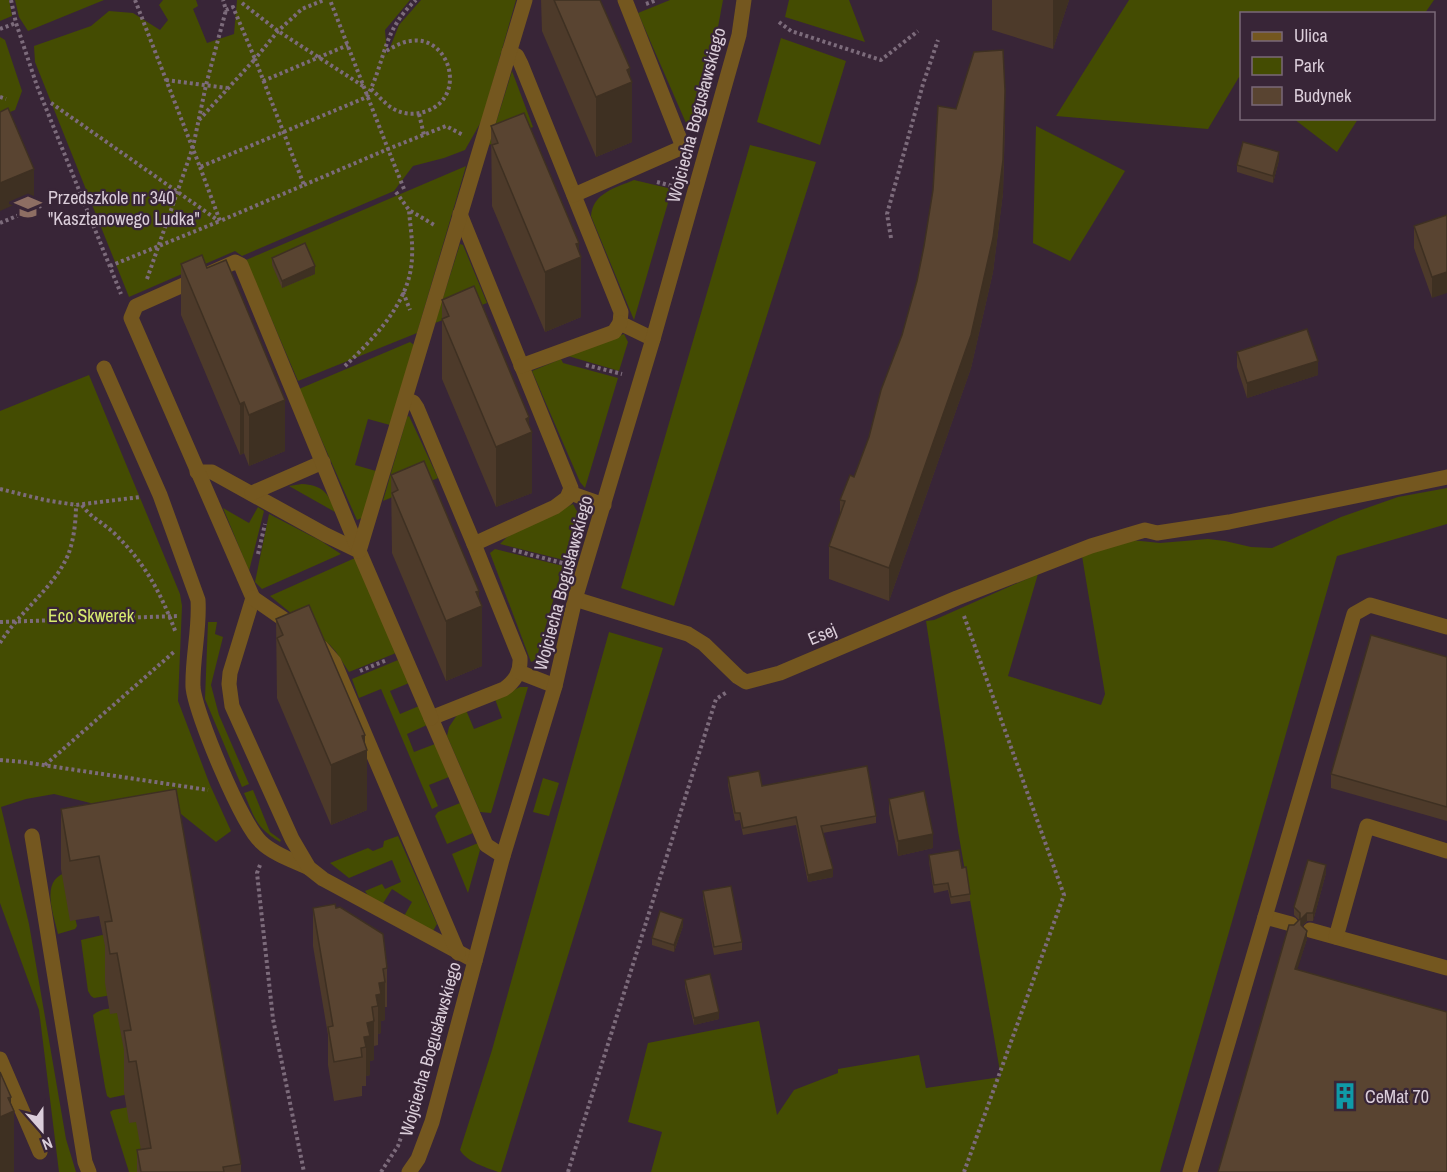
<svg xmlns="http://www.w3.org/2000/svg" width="1447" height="1172" font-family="'Archivo Narrow',sans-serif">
<rect width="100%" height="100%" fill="#382537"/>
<g fill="#444c02">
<path d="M0,0H9L12,16L0,21Z"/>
<path d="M15,0H104L28,31L19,17Z"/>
<path d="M163,0H196L198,6L193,9L207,43L234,34L237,0H410L385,30L387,55L399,25L421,0H516L482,120L465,150L444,158L413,166L394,191L242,256L235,251L129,297L35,62L34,46L91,26L109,11L133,13L160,30L168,20L159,5Z"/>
<path d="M670,0H723L718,27L691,124L686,123L638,13Z"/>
<path d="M789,0H849L865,42L785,17Z"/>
<path d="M1129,0H1434L1425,13L1242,14L1241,78L1239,77L1208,129L1056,116Z"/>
<path d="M0,37L5,40L22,91L15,110L0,116Z"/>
<path d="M781,38L846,61L820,145L757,122Z"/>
<path d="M512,71L533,127L489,145Z"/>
<path d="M1294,119H1358L1337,152Z"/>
<path d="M1036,126L1125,171L1070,261L1033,243Z"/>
<path d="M750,145L816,162L674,606L621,588Z"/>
<path d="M466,166L417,333L298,381L246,260Z"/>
<path d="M634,180L672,189L634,320L591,216C593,193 615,188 634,180Z"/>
<path d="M460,244L463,245L487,303L435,323Z"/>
<path d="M624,334L628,342L619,371L568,356Z"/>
<path d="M410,342L414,345L390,425L368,419L355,465L376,471L362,518L357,520L299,389Z"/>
<path d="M561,359L563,363L618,378L585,488L580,482L532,371Z"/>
<path d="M89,375L180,594L182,606L178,701L210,785L231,831L216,842L171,806L119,810L54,794L26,799L1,807L29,924L66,1139L76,1172H59L39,1010L0,903V411Z"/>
<path d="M409,416L438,478L383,501L407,417Z"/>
<path d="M302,484C322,485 329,493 335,512L289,486Z"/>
<path d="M1447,488V524L1337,556L1160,1172H651L662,1132L628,1122L648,1043L759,1021L777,1115L794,1090L838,1073V1069L919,1055L926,1088L1001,1077L958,831L926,621L934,620L1038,574L1008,676L1101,705L1105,694L1082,556L1131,540L1160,543L1208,539L1225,541L1251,547L1272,548L1341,517L1398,497Z"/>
<path d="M573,504L578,513L564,560L500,544L507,537Z"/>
<path d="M258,507L264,511L249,571L223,508L249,523Z"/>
<path d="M269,514L321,541L341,554L262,589L255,582Z"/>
<path d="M495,549L563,566L536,660L531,662L490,553Z"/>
<path d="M355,558L396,653L349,672L336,652L330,645L270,596Z"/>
<path d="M208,622H217L215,634L223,637L211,685L219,715L249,784L242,787L205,699Z"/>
<path d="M609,632L663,648L501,1172H498C485,1167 467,1162 460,1150L492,1050Z"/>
<path d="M398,660L409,683L390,691L400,714L419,706L427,725L407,734L414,752L435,744L449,777L429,785L438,806L432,809L381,689L359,698L352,679Z"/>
<path d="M520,687H528L491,813L480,812L447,736L449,727L459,712L466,710L474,729L502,718L495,699Z"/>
<path d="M543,778L559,783L549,816L533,812Z"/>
<path d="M253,790L270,832L281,840L280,842C255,827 255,818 244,793Z"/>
<path d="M460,803L473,833L447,844L435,816L438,812Z"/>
<path d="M398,836L437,924L433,931L403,918L412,902L392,889L382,905L369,897L365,891L382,884L385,889L401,882L392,860L349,878L330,863L368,848L373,851L383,847L384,841Z"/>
<path d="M478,843L480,850L468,893L452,854Z"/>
<path d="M65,873L77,926L75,929L58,934C54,915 40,881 65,873Z"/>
<path d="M115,932L124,993L94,998L91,996L88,991L81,940Z"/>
<path d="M126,1006L138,1092L110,1098L107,1096L105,1087L93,1015C100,1008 115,1008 126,1006Z"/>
<path d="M139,1105L151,1172H129L110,1112L113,1110Z"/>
</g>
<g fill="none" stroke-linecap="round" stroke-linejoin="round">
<g stroke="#7c6b7b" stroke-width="4" stroke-dasharray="3 3" stroke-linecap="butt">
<path d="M11,0L16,23L37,86L121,294"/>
<path d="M135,0L200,167L367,97C386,60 382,31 416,0"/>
<path d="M242,3L278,31L363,86"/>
<path d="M646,4L657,0"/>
<path d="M779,22L791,31L881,60L918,31"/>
<path d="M0,29L16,23"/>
<path d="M166,80L227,88"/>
<path d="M263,81L348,45"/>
<path d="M371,89C378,95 384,103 392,108C403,115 415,115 427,111C468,96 449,34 410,41C401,42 392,48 384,52"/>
<path d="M0,97L6,99"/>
<path d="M51,103L219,221"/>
<path d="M419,114L424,135"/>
<path d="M199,120L255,59L233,7L226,10L223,0"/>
<path d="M200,167L220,221L304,185L255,59L278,31L302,9L324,0"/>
<path d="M657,182L676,187"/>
<path d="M304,185L388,149L330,0"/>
<path d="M404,189L388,149L446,126L463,135"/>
<path d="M396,192L409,210L436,226"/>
<path d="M0,223L41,206"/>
<path d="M891,238L887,214L923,84L938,40"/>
<path d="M110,266L220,221"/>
<path d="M147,279L193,147L206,85L226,10"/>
<path d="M403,292L410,310"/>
<path d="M586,365L622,374"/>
<path d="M345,366C375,337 411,301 412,257C413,241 410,225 409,210"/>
<path d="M0,489L45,500L76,505L140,497"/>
<path d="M82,505C89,516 103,523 113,532C145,563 160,591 176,633"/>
<path d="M513,550L566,564"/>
<path d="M258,554L265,524"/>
<path d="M964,616L1064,895L964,1172"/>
<path d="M0,622L178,616"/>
<path d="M0,643C19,612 54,588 68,555C74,540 76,520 76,505"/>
<path d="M360,671L387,660"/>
<path d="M0,760L23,762L208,790"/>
<path d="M45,765L175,651"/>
<path d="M260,865L257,873L273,1019L304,1172"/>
<path d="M381,1172L398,1146L416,1094"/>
<path d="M568,1172L716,699L727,692"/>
</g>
<g stroke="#74571f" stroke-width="15">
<path d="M509,52L517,56L521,64L621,312L620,323L653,339"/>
<path d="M574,195L683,147L625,0"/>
<path d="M460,214L571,488L567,498L555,507L474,544L520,658C521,672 515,681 504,689L431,718L486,845L503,856"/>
<path d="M521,366L614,332L620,323"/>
<path d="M104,368L160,495L198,600C200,629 192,658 193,687C195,713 242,825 261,842C273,854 294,861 309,868"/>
<path d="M405,400L413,402L417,408L474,544"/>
<path d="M197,472H212L326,535L359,551L431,718"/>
<path d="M252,493L323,462"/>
<path d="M570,493L604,505"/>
<path d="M359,551L241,265L235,262L136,306L131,318L253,598L230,673L229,684L232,706L292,839L309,868L323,879L475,961"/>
<path d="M359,551L525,0"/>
<path d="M253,598L295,627"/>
<path d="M575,599L688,634L704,644L738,677L746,682L780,673L957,598L1091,546L1145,530L1157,533L1229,522L1447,477"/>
<path d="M321,647L334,662L458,953"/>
<path d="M519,672L555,686"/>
<path d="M32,836L85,1162L89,1172"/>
<path d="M1265,917L1291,924"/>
<path d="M1310,930L1447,968"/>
<path d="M1336,937L1367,826L1447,851"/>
<path d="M0,1059L40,1152"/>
<path d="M409,1172L418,1159L432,1122L503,856L555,686L575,599L653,339L739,35L744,0"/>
<path d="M1190,1172L1354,614L1370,605L1447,627"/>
</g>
</g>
<g fill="#4d3a2a">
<path d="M541,0H600L630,77L632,142L596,157L542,31Z"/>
<path d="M992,0H1069L1053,49L992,30Z"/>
<path d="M956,109L1005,124L1003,193L993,272L971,368L889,601L829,579V546L840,515V500L854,477L869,437L902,335L917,281Z"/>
<path d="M491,126L579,252L581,317L545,332L492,206Z"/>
<path d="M1279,160L1273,183L1237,172V165Z"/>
<path d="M1447,215L1432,298L1414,248V226Z"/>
<path d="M272,258L315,274L282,288L272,265Z"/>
<path d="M181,264L285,451L249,466L244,453L240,455L181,315Z"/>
<path d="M442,300L529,426L532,493L496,507L442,379Z"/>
<path d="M1237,352L1318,375L1247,398L1237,367Z"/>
<path d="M391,475L479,600L482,666L446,681L392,553Z"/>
<path d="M276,619L367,810L331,825L277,698Z"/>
<path d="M1447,657V821L1331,788V774Z"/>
<path d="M728,777L876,816V823L823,833L833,877L808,882L796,825L743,835L740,820L735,821L728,785Z"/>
<path d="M176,789L241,1164V1172H137V1150H141L136,1122L129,1123L124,1092V1050L117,1013L110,1014L105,983V946L99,916L70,921L61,869V809Z"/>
<path d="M889,799L933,848L898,856L889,813Z"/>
<path d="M929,855L962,868L970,894V901L951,904L948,890L934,893L929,862Z"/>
<path d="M1326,873L1313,921H1307L1302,926L1307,939L1297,969L1218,1172L1294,925L1299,920L1294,915V907Z"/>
<path d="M703,891L742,942V950L714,955L703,898Z"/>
<path d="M313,908H336L387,968V1007H385V1020L381,1021V1033L378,1034V1045L374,1046V1060L370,1061V1075L366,1076V1086H362V1096L334,1101L328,1065V1035L313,946Z"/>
<path d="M683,926L674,952L652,945V938Z"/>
<path d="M685,980L719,1019L694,1025L685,987Z"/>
</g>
<g fill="#3e3022">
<path d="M1053,0H1069L1053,49Z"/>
<path d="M630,68V83L632,82V142L596,157V97L627,70Z"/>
<path d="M1005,91L1003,193L993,272L971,368L889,601V568Z"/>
<path d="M1279,152V160L1273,183V176Z"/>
<path d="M34,169V196L0,211V183Z"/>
<path d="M579,243V258L581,257V317L545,332V272L576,244Z"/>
<path d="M315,266V274L282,288V281Z"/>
<path d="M1447,272V293L1432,298V277Z"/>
<path d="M1318,361V375L1247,398V383Z"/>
<path d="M285,400V451L249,466V415Z"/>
<path d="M244,402V453L240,455V404Z"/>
<path d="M529,417V433L532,432V493L496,507V447L526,419Z"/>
<path d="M479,591V607L482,606V666L446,681V621L476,592Z"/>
<path d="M365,735V751L367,750V810L331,825V765L362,736Z"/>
<path d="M933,834V848L898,856V841Z"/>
<path d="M1326,865V873L1313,921V913Z"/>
<path d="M833,869V877L808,882V875Z"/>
<path d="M1307,913V921L1301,927V919Z"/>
<path d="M683,919V926L674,952V945Z"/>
<path d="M1307,931V939L1295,977V969Z"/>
<path d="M385,982V1020L381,1021V1033L378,1034V1006L376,995L379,983Z"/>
<path d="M719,1012V1019L694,1025V1018Z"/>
<path d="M374,1021V1060L370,1061V1075L366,1076V1047L364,1037L367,1023Z"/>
<path d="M11,1097V1113L14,1111V1172H0V1117L8,1098Z"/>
</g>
<g fill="#594431" stroke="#3e3022" stroke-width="1.5">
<path d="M554,0H600L630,68L627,70L632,82L596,97Z"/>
<path d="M1003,50L1005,91L1003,160L993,238L971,335L889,568L829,546L845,501L840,500L850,475L854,477L869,437L881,390L902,335L917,281L924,246L933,190L938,106L956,109L974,52Z"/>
<path d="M8,108L34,169L0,183V112Z"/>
<path d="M524,113L579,243L576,244L581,257L545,272L492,145L498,143L491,126Z"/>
<path d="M1243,142L1279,152L1273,176L1237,165Z"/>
<path d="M1447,215V272L1432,277L1414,226Z"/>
<path d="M305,243L315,266L282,281L272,258Z"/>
<path d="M202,255L207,268L226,260L285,400L249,415L244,402L240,404L181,264Z"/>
<path d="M474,286L529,417L526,419L532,432L496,447L442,319L449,316L442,300Z"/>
<path d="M1307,329L1318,361L1247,383L1237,352Z"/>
<path d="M424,461L479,591L476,592L482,606L446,621L392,493L398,490L391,475Z"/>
<path d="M309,605L365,735L362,736L367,750L331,765L277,638L283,635L276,619Z"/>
<path d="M1371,635L1447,657V807L1331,774Z"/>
<path d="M867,766L876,816L821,826L833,869L808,875L796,817L743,828L740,813H735L728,777L759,771L762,786Z"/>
<path d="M176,789L241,1164L223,1167L224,1172H141L137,1150L151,1148L136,1061L129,1062L124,1031L131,1030L117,953L110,954L105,922L112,921L99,856L70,861L61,809Z"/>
<path d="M924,791L933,834L898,841L889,799Z"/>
<path d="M959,850L962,868L966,867L970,894L951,897L948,883L934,885L929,855Z"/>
<path d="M1308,860L1326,865L1313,913H1307L1301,919V925L1307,931L1295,969L1447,1012V1172H1218L1289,925H1294L1300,919V913L1294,907Z"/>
<path d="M731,886L742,942L714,947L703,891Z"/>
<path d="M335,904L336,908L340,907L383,934L387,968L383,969L385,982L379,983L381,994L376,995L378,1006L372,1007L374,1021L367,1023L370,1036L364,1037L366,1047L361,1048L362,1057L334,1062L328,1027L333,1026L313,908Z"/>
<path d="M660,911L683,919L674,945L652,938Z"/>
<path d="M710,974L719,1012L694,1018L685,980Z"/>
<path d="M0,1072L11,1097L8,1098L14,1111L0,1117Z"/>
</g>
<defs>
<symbol id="school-bare" viewBox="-9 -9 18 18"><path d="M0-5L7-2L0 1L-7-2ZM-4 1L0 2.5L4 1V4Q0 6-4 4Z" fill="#8d6e63" stroke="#382537" stroke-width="2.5" paint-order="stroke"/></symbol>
<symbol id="building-bare" viewBox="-9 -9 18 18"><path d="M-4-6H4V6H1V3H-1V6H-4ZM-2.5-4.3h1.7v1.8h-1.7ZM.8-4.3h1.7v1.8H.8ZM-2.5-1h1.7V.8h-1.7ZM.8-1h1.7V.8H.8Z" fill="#0f9aa8" stroke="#382537" stroke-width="2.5" paint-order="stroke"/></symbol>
</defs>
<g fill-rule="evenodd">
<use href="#school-bare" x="9" y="188" width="38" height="38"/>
<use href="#building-bare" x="1326" y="1077" width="38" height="38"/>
</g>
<g text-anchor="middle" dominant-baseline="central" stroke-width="4.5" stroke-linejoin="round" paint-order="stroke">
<g font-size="18" fill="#dacdd9" stroke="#382537">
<text transform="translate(696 115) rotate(-75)">Wojciecha Bogusławskiego</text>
<text transform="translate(563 583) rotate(-75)">Wojciecha Bogusławskiego</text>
<text transform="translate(822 634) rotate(-23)">Esej</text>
<text transform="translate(430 1049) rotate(-74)">Wojciecha Bogusławskiego</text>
</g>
<g font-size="18" fill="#dacdd9" stroke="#382537" text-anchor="start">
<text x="48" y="197">Przedszkole nr 340<tspan x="48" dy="21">"Kasztanowego Ludka"</tspan></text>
<text x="1365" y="1096">CeMat 70</text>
</g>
<g font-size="18" fill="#d8ec6f" stroke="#382537">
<text x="91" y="615">Eco Skwerek</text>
</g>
</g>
<rect x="1240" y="12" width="195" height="108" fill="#382537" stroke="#796878" stroke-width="1.5"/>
<rect x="1252" y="32" width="30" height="9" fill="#74571f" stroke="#796878" stroke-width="1.5"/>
<text x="1294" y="42" font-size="18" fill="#dacdd9">Ulica</text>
<rect x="1252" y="57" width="30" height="18" fill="#444c02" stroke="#796878" stroke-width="1.5"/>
<text x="1294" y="72" font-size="18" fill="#dacdd9">Park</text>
<rect x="1252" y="87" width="30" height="18" fill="#594431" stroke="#796878" stroke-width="1.5"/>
<text x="1294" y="102" font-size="18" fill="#dacdd9">Budynek</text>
<g transform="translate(42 1130) rotate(159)" stroke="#382537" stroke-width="4.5" paint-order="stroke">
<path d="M0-4.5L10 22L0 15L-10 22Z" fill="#dacdd9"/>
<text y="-9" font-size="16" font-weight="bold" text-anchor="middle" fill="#dacdd9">N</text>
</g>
</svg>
